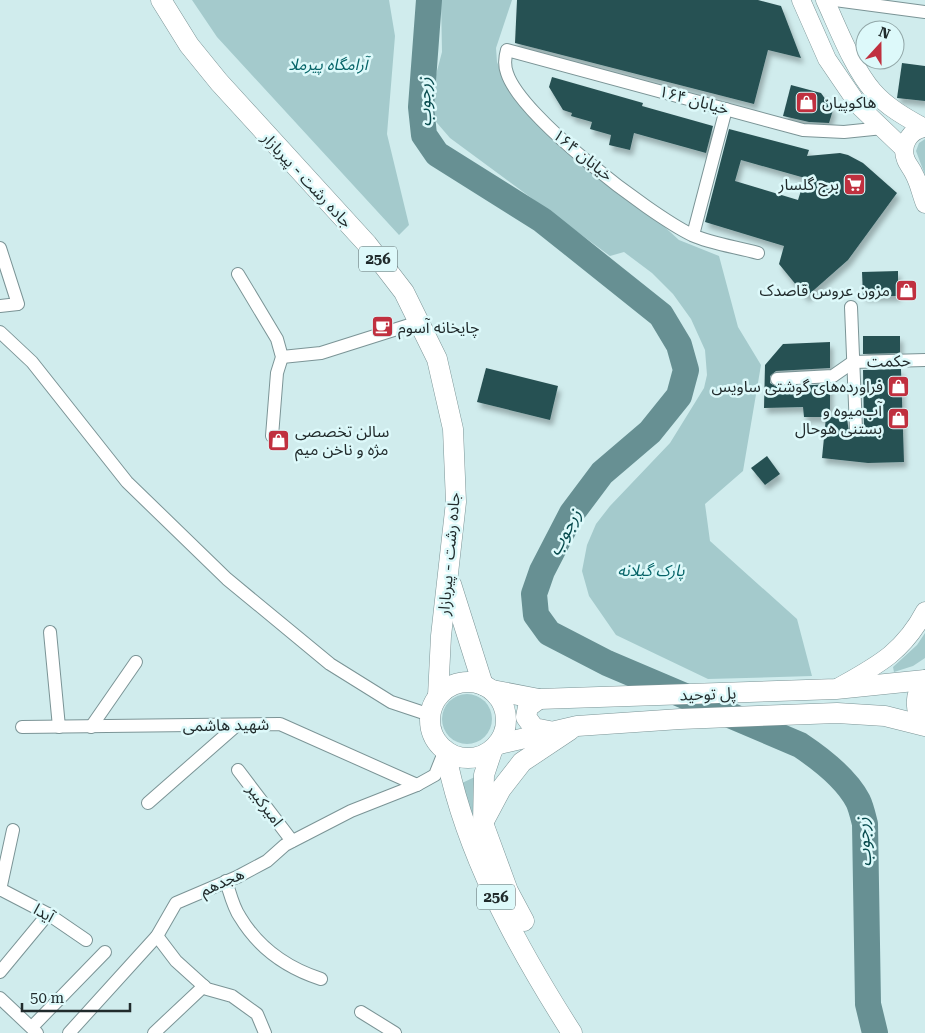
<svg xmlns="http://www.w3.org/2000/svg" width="925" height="1033" font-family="'Roboto Serif','Noto Sans Arabic',serif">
<defs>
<filter id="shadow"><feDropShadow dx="3" dy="5.5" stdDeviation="2.5" flood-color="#0004"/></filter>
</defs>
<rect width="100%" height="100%" fill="#d0eced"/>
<g fill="#a4cacc">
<path d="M192,0H389L395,36L387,134L409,225L399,235L217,37Z"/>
<path d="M441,0H512L496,48L497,62L506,83L679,240L719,256L738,327L761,365L743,471L705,504L710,541L797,619L812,676L708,679L616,635L589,596L582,571L587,545L596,524L610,506L670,443L704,388L707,375L705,350L691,319L673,294L652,273L624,252L610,256L450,138L431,116L433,86L442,52Z"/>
<path d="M925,139V175L916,151L919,143Z"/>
<path d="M925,633V658L913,666L894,672L893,667L917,645Z"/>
<circle cx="467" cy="719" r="25"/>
<path d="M477,776L473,801L474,831L462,783Z"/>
</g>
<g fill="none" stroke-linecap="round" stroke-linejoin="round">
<path stroke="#679093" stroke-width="26" d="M429,0L421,107L424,135L437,154L542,220L661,315L679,345L686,370L679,396L650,432L602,473L572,513L542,571L534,594L536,615L549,633L607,663L800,745C821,759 846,778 858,801C861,807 863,816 865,824L868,1004L875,1033"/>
</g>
<g fill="#285153" fill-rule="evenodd" filter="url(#shadow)">
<path d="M517,0H758L781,6L801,58L768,50L754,104L515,43Z"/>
<path d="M902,63L925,66V101L897,98Z"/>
<path d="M552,77L643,103L642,106L713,126L706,153L634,133L630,150L609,145L611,135L590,129L592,122L571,116L572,113L563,110L549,87Z"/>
<path d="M791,85L821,93L833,110L829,123L809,122L783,116Z"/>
<path d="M729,129L809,150L807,156L840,153L848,155L863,163L897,193L848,260L806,297L779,264L784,246L705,222ZM741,160L805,178L798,200L735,181Z"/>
<path d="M898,271V296H863L862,272Z"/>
<path d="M863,336H900V353L863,354Z"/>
<path d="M830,342V368L776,371L770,376V383L777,387L830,384V417L847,418L849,433L857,437L863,433L864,429L863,370L901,369L904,462L868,463L822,458L826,417H804L803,407L764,408L765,365L783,344Z"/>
<path d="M486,368L558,386L550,420L477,402Z"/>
<path d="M767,456L780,474L765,485L751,468Z"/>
</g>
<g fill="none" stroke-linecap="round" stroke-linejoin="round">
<defs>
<g id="minor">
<path d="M835,0L925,12"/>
<path d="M693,235L726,109"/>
<path d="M0,248L18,304L0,306"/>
<path d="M758,253C737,247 712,244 692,235C649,214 521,117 507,73C504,65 505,57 507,50L803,130L844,132L883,128"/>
<path d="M238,274L277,339L282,357L277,373L272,436"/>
<path d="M851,307L856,429"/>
<path d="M0,332L32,362L127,482L227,579L330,664L391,702L430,715"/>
<path d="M282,357L321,353L419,322"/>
<path d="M777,379L833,376L853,362L925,360"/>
<path d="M50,632L59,727"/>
<path d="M22,727L280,724L417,785"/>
<path d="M91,727L136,662"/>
<path d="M238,770L292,841"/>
<path d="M148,803L237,725"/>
<path d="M226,881C230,893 233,907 240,917C258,947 287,968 321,979"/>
<path d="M0,889L48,914L86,940"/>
<path d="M0,890L13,830"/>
<path d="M157,936L176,961L207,989L232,996L257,1014L265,1033"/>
<path d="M0,972L48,914"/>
<path d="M0,998L37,1033"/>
<path d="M361,1012L395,1033"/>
<path d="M32,1027L105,952"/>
<path d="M69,1033L157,936L176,903L237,877L267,861L285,845L351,811L417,785L435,775L445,750"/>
<path d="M154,1033L204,986"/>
</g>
<g id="secondary">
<path d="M801,0L827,59L859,106L903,148"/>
<path d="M825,0C838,28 853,68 873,91C887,107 905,117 923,127"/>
<path d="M925,128C910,130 900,145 906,160C908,165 912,169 914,174C919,183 921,194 925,204"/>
<path d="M837,688C876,666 903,653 925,611"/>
</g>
<g id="primary">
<path d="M161,0L189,45L219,82L367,244L404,292L437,359L453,429L456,502L441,636L438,696"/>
<path d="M451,584L483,685"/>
<path d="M925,680C915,694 913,710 925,724"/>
<circle cx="468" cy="720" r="38"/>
<path d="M492,690L539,699L836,689L925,680"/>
<path d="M539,699L528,707L526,717L534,728L549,731"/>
<path d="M499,744L577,726L680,719L837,713L885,716L925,726"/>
<path d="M445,750C464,851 517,947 572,1033"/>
<path d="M492,751L484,775L483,823L508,891L524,921"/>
<path d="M485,819L501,789L522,762L570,730"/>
</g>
</defs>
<use href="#minor" stroke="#7b9496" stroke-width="14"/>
<use href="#secondary" stroke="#7b9496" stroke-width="19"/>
<use href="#primary" stroke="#7b9496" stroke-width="21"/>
<use href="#minor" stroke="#fff" stroke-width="12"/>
<use href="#secondary" stroke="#fff" stroke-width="18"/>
<use href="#primary" stroke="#fff" stroke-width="20"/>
</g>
<defs>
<symbol id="shop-square" viewBox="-11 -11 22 22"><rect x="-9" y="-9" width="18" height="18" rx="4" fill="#c0303f" stroke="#ddf9fa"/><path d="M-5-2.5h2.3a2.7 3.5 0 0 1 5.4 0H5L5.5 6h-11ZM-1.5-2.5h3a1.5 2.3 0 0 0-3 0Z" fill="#fff"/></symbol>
<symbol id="supermarket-square" viewBox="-11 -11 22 22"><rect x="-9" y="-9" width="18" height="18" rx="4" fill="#c0303f" stroke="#ddf9fa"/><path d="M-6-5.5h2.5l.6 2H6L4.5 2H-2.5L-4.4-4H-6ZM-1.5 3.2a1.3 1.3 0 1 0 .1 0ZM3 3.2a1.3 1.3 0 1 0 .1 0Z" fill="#fff"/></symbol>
<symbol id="cafe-square" viewBox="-11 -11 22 22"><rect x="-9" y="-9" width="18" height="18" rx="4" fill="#c0303f" stroke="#ddf9fa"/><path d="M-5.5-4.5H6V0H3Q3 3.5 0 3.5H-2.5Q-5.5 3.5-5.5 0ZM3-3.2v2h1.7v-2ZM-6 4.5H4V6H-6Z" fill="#fff"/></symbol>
</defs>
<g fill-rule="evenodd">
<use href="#shop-square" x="794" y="90" width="25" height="25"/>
<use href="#supermarket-square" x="842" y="172" width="25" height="25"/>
<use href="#shop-square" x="894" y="278" width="25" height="25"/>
<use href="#cafe-square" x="370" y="314" width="25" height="25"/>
<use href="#shop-square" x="886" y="374" width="25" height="25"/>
<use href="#shop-square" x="886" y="406" width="25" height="25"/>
<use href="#shop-square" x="266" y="428" width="25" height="25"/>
</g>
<g text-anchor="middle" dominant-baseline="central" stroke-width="5" stroke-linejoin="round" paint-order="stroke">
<g fill="#ddf9fa" stroke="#59696a" stroke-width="1">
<rect x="359" y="246.5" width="38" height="25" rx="4"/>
<rect x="477" y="884.5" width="38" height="25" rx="4"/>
</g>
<g font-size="15" font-weight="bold" fill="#212b2c">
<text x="378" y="259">256</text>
<text x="496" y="897">256</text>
</g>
<g font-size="16" font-style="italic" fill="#056367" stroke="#ddf9fa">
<text x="328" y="64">آرامگاه پیرملا</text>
<text x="651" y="570">پارک گیلانه</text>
</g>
<g font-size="16" fill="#212b2c" stroke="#ddf9fa">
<text transform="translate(694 100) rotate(15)">۱۶۴ خیابان</text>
<text transform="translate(583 155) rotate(39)">خیابان ۱۶۴</text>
<text transform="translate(307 180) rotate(47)">جاده رشت - پیربازار</text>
<text transform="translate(889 361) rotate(-1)">حکمت</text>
<text transform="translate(449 554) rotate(-85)">جاده رشت - پیربازار</text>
<text transform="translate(708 694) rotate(-2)">پل توحید</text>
<text transform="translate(226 725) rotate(-1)">شهید هاشمی</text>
<text transform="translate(265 805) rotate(53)">امیرکبیر</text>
<text transform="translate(222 882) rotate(-24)">هجدهم</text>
<text transform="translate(44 913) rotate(30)">آیدا</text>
</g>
<g font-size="16" fill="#212b2c" stroke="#ddf9fa" text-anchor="end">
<text x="822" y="102" text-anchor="start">هاکوپیان</text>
<text x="839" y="184">برج گلسار</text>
<text x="890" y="290">مزون عروس قاصدک</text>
<text x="398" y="327" text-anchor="start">چایخانه آسوم</text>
<text x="883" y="386">فراورده‌های گوشتی ساویس</text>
<text x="882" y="410">آب‌میوه و<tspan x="882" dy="18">بستنی هوحال</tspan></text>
<text x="295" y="431" text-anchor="start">سالن تخصصی<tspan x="295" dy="18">مژه و ناخن میم</tspan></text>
</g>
<g font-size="18" font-style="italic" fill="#074a4d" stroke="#ddf9fa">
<text transform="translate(424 102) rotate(-91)">زرجوب</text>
<text transform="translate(564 532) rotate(-61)">زرجوب</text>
<text transform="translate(863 842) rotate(-94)">زرجوب</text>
</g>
</g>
<g transform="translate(880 45) rotate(21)"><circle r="24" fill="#ddf9fa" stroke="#92a7a8"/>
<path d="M0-4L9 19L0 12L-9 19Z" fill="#c0303f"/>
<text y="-8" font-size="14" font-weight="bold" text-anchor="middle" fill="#212b2c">N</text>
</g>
<path d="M22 1003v8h108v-8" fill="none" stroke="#212b2c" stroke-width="2.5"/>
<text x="30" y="1003" font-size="15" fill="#212b2c" stroke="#ddf9fa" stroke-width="4" paint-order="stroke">50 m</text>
</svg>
